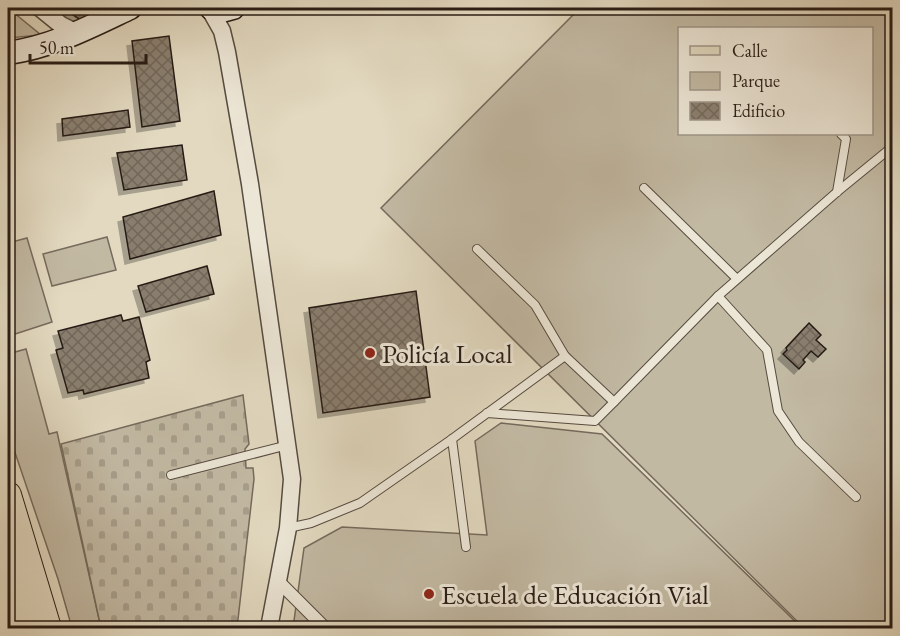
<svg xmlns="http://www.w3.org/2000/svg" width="900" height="636" font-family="'EB Garamond',serif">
<defs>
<pattern id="cemetery-stones" width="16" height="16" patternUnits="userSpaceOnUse" patternTransform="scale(1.5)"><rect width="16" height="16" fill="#c2b9a3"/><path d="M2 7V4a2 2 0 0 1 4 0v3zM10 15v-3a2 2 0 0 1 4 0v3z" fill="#a79e8b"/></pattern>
<pattern id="building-cross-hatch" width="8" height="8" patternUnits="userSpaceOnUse" patternTransform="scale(1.5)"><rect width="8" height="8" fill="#897e6e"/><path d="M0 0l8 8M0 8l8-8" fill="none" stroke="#706659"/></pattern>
<filter id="shadow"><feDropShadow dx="-5" dy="5" stdDeviation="0" flood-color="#0004"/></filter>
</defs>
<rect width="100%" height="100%" fill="#e2d9c0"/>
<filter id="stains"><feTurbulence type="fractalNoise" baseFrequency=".00333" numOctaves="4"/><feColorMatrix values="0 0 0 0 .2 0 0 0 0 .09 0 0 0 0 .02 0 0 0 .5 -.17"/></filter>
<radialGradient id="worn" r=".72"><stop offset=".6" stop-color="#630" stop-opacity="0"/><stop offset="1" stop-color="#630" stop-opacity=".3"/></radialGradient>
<g fill="#c2b9a3" stroke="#756a5c" stroke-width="1.5" fill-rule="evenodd">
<path d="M8,8L41,35L8,38Z"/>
<path d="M580,8H892V628H804L381,208ZM680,28H872V134H680Z"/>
<path d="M8,69H13L14,89L8,194Z"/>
<path d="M107,237L116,270L52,286L43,254Z"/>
<path d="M27,238L52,322L9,336L15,352L26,349L49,434L57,432L101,628H72L58,579L8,432V243Z"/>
<path d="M501,423L602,434L802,628H293L304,548L342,527L487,535L475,441Z"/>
</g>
<path fill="url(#cemetery-stones)" stroke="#756a5c" stroke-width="1.5" d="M243,395L249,444L245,449L246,468H253L254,479L237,628H101L61,444Z"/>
<g fill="url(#building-cross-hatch)" stroke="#281c15" stroke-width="1.5" filter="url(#shadow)">
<path d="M62,8H97L87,24Z"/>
<path d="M169,36L180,121L142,127L132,41Z"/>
<path d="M128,110L130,127L63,136L62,119Z"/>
<path d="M182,145L187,180L124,190L117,153Z"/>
<path d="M214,191L221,235L130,259L123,217Z"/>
<path d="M207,266L214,294L146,312L138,286Z"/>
<path d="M416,291L430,397L323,413L309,308Z"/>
<path d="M121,315L123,321L139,317L150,360L146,362L149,378L84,394L83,390L68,393L56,350L63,348L58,331Z"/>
<path d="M809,323L821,335L816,340L826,349L818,357L811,351L803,360L805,362L799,369L783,354L787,350L786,348Z"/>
</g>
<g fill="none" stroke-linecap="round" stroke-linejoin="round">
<defs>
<g id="service">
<path d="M644,188L737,279"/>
<path d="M837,192L846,139L841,134"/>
<path d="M477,249L535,305L565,356"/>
<path d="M718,296L767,350L778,411L799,442L856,497"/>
<path d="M487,413L595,421L614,402"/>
<path d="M452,439L466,547"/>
<path d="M171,475L288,445"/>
<path d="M288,528L311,523L360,503L452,439L565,356L614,402L718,296L837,192L892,147"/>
</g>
<path id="pedestrian" d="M278,581L325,628"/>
<g id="minor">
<path d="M40,8L61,25L77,33"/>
<path d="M209,8L222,31L227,52L250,184L292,479L288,528L269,628"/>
</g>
<g id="secondary">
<path d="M211,8L222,11L233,8"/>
<path d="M8,53C52,47 90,27 130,8"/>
</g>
<g id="primary">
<path d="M8,495L48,628"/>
<path d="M8,573L23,628"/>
</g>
</defs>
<use href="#service" stroke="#564b40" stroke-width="10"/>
<use href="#pedestrian" stroke="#564b40" stroke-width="14"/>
<use href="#minor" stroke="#564b40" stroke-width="19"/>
<use href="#secondary" stroke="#281c15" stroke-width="25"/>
<use href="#primary" stroke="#281c15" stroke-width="28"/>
<use href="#service" stroke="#ece6d6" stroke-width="8"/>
<use href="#pedestrian" stroke="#ece6d6" stroke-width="12"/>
<use href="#minor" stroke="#ece6d6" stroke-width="16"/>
<use href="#secondary" stroke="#ece6d6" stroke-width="22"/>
<use href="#primary" stroke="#e2d9c0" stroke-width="26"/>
</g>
<g fill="#8f2418" stroke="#ece6d6" stroke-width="2">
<circle cx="370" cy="353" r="6"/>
<circle cx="429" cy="594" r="6"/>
</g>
<g text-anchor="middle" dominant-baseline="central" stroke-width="6" stroke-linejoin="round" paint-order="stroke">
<g font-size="27" fill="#281c15" stroke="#ece6d6" text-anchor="start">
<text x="382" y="353">Policía Local</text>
<text x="441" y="594">Escuela de Educación Vial</text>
</g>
</g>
<rect width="900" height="636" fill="none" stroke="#e2d9c0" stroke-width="30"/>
<rect x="9" y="9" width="882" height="618" fill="none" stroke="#281c15" stroke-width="3"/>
<rect x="15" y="15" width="870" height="606" fill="none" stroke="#281c15" stroke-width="1.5"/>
<rect x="678" y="27" width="195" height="108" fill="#ece6d6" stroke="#9e9589" stroke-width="1.5"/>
<rect x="690" y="46" width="30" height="9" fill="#e2d9c0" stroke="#9e9589" stroke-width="1.5"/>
<text x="732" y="57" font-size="18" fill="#281c15">Calle</text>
<rect x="690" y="72" width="30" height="18" fill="#c2b9a3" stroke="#9e9589" stroke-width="1.5"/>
<text x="732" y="87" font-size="18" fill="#281c15">Parque</text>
<rect x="690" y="102" width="30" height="18" fill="url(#building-cross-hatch)" stroke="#9e9589" stroke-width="1.5"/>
<text x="732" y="117" font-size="18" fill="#281c15">Edificio</text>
<path d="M30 54v9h116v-9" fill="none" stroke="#281c15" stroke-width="3"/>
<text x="39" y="54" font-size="18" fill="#281c15" stroke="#ece6d6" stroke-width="4.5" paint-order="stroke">50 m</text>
<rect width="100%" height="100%" filter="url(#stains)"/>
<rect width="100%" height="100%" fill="url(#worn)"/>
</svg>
